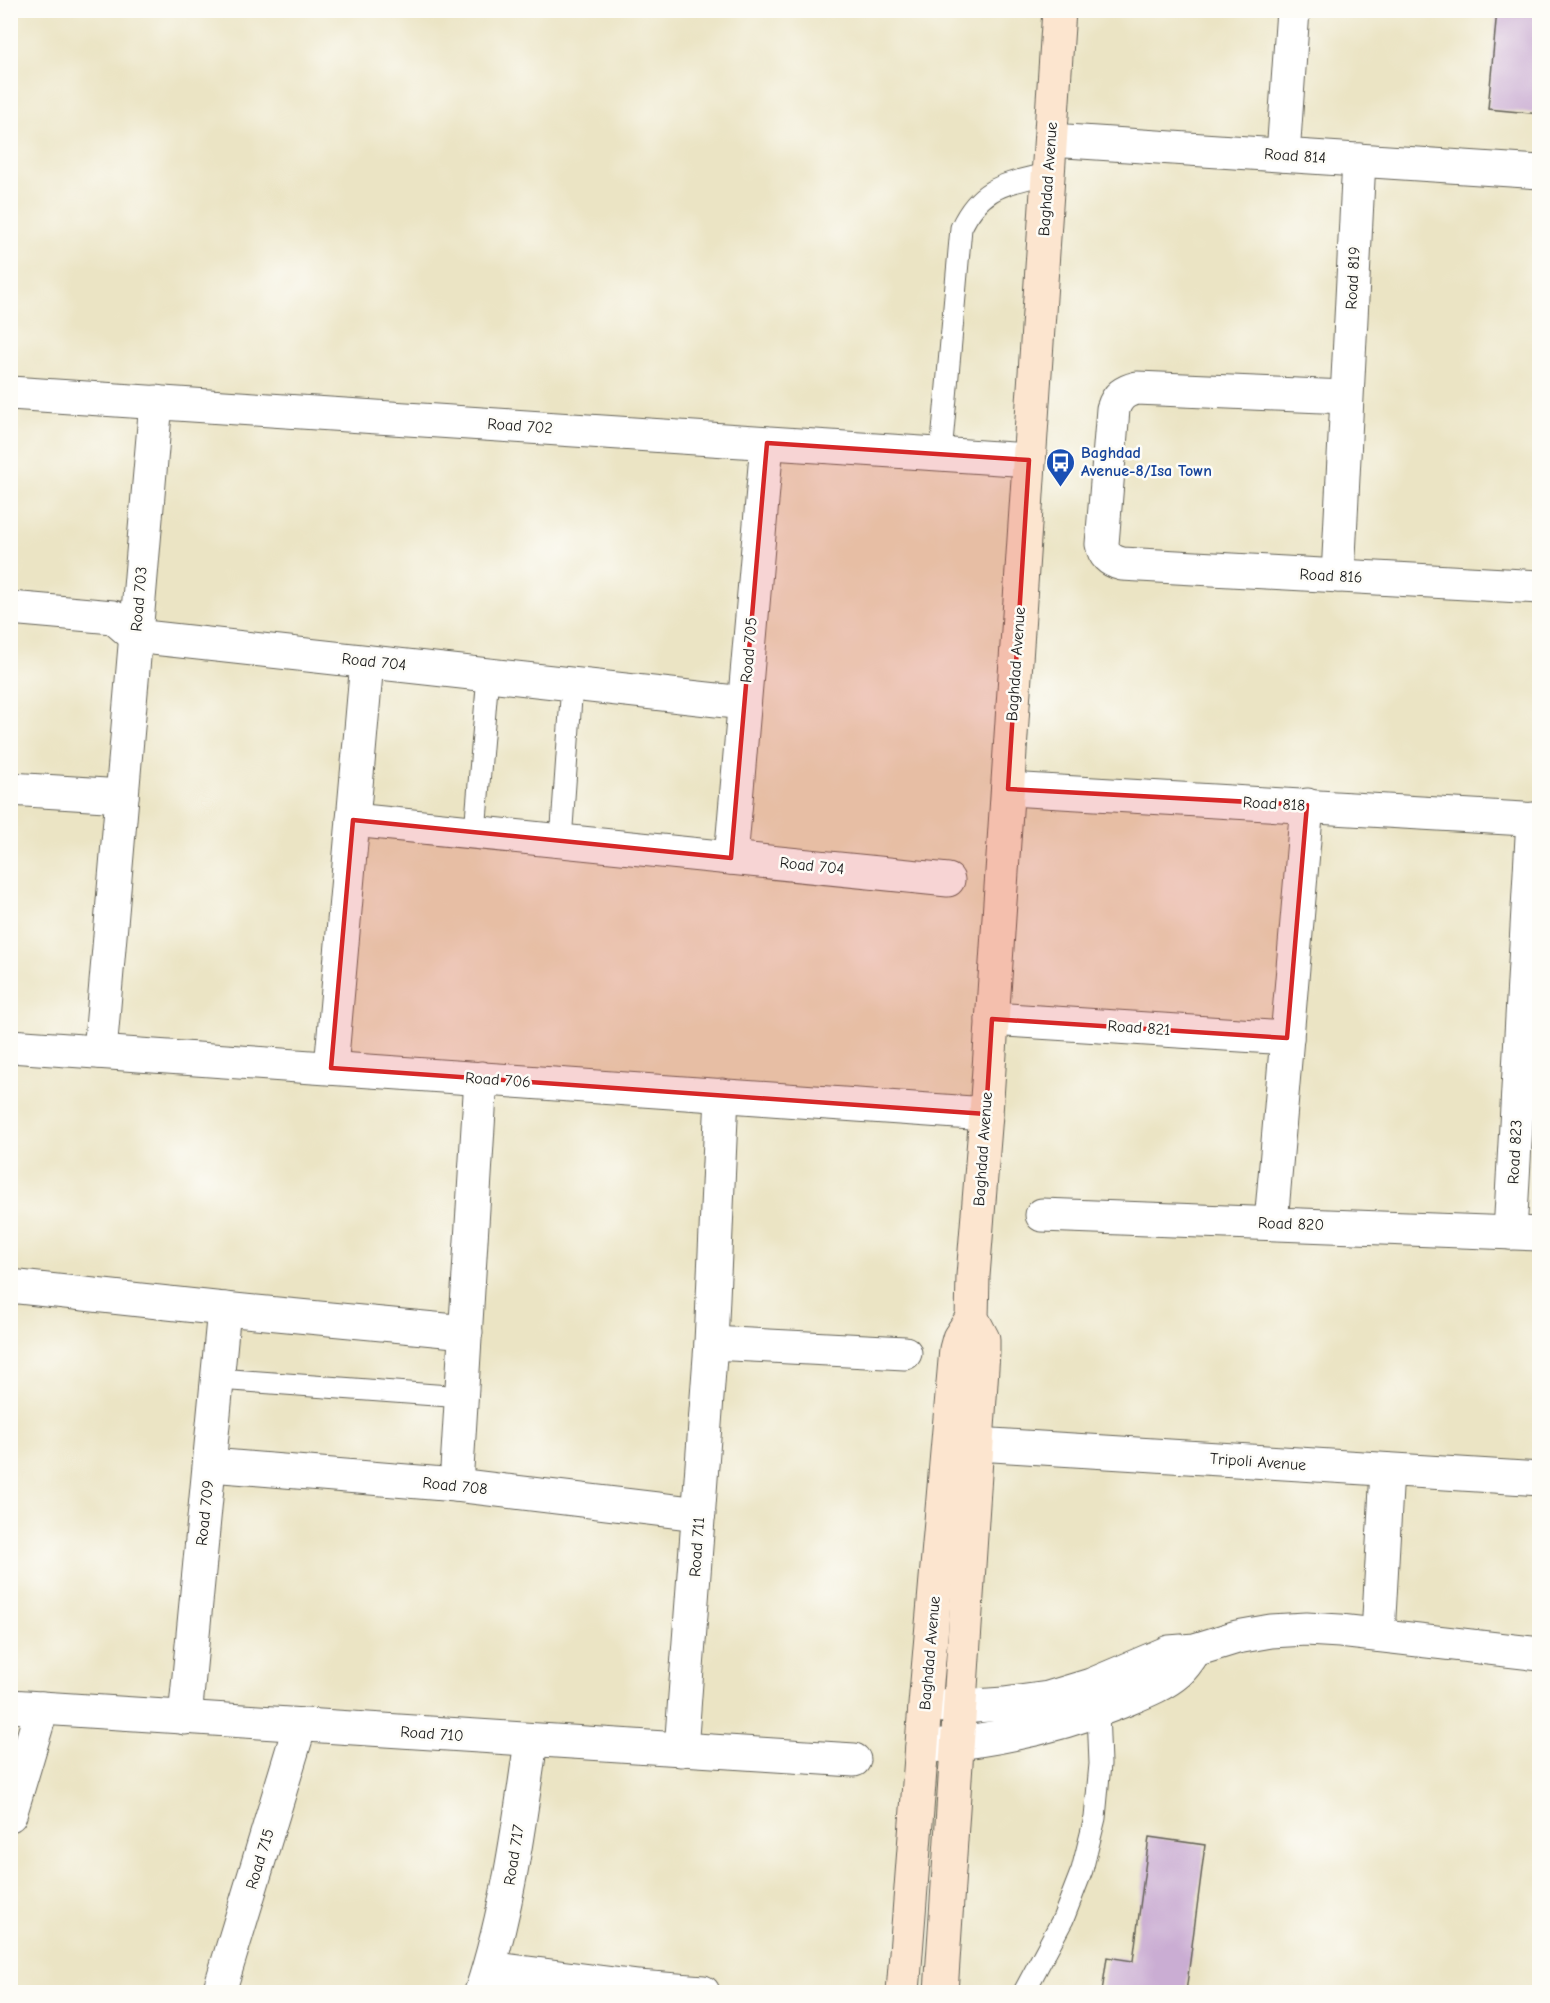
<svg xmlns="http://www.w3.org/2000/svg" width="1550" height="2003" font-family="'Comic Neue',sans-serif">
<rect width="100%" height="100%" fill="#fdfcf7"/>
<filter id="ink" filterUnits="userSpaceOnUse"><feTurbulence type="fractalNoise" baseFrequency=".0167" numOctaves="2"/><feDisplacementMap in="SourceGraphic" scale="12" xChannelSelector="R" yChannelSelector="G"/><feConvolveMatrix kernelMatrix="1 2 1 2 8 2 1 2 1" color-interpolation-filters="sRGB"/></filter>
<filter id="wash" filterUnits="userSpaceOnUse"><feTurbulence type="fractalNoise" baseFrequency=".008" numOctaves="4" result="noise"/><feDisplacementMap in="SourceGraphic" scale="24" xChannelSelector="R" yChannelSelector="G"/><feGaussianBlur stdDeviation="1.35" result="paint"/><feColorMatrix in="noise" values="0 0 0 0 0 0 0 0 0 0 0 0 0 0 0 0 0 1.4 0 .05"/><feComposite in="paint" operator="in"/></filter>
<g filter="url(#wash)">
<rect width="100%" height="100%" fill="#ebe4c4"/>
<g id="blocks">
<g fill="#caadd3">
<path d="M1497,10H1540V114L1488,109Z"/>
<path d="M1149,1837L1205,1845L1186,1992L1154,1990L1153,1992H1102L1107,1957L1133,1961Z"/>
</g>
</g>
</g>
<g filter="url(#ink)">
<use href="#blocks" fill-opacity="0" stroke="#646257" stroke-width="1.5"/>
<g fill="none" stroke-linecap="round" stroke-linejoin="round">
<defs>
<g id="lane">
<path d="M941,454L961,228C981,185 1007,184 1049,173"/>
<path d="M475,832L488,675"/>
<path d="M561,841L572,684"/>
<path d="M218,1379L462,1397"/>
<path d="M1024,1992L1063,1919L1082,1870L1095,1818L1100,1764L1098,1711"/>
</g>
<g id="street">
<path d="M1051,140L1540,172"/>
<path d="M1283,155L1293,10"/>
<path d="M10,393L1029,460"/>
<path d="M1346,397L1137,388C1124,391 1117,396 1113,409L1102,544C1104,556 1110,561 1122,564L1540,587"/>
<path d="M1338,576L1359,160"/>
<path d="M10,608L113,617L135,636L744,703"/>
<path d="M10,789L122,796"/>
<path d="M1008,789L1540,820"/>
<path d="M353,820L948,880"/>
<path d="M731,858L767,443"/>
<path d="M992,1019L1287,1038"/>
<path d="M10,1046L986,1114"/>
<path d="M100,1052L156,402"/>
<path d="M331,1068L367,662"/>
<path d="M1042,1215L1540,1234"/>
<path d="M1271,1223L1307,805"/>
<path d="M1510,1233L1533,819"/>
<path d="M10,1286L224,1309L466,1332"/>
<path d="M711,1343L905,1353"/>
<path d="M977,1444L1540,1479"/>
<path d="M210,1465L456,1485L699,1514"/>
<path d="M456,1485L481,1078"/>
<path d="M1378,1635L1387,1470"/>
<path d="M931,1705L960,1707L1004,1704L1048,1698L1091,1685L1169,1652L1195,1650L1237,1637L1271,1631L1306,1629L1340,1631L1540,1654"/>
<path d="M10,1706L854,1760"/>
<path d="M185,1718L224,1309"/>
<path d="M922,1747C991,1741 1056,1728 1120,1702C1139,1694 1162,1686 1178,1672C1185,1666 1190,1658 1195,1650"/>
<path d="M681,1750L711,1343L722,1095"/>
<path d="M10,1815L42,1708"/>
<path d="M489,1968L638,1987L703,1992"/>
<path d="M219,1992L300,1725"/>
<path d="M481,1992C508,1910 519,1826 531,1741"/>
</g>
<g id="secondary">
<path d="M903,1992L925,1705L956,1349L959,1338L972,1318"/>
<path d="M941,1992L983,1352V1339L972,1318L973,1276L986,1114L1059,10"/>
</g>
</defs>
<use href="#lane" stroke="#646257" stroke-width="23"/>
<use href="#street" stroke="#646257" stroke-width="35"/>
<use href="#secondary" stroke="#646257" stroke-width="35"/>
<use href="#lane" stroke="#fff" stroke-width="21"/>
<use href="#street" stroke="#fff" stroke-width="33"/>
<use href="#secondary" stroke="#fce5cf" stroke-width="33"/>
</g>
</g>
<path fill="#d62828" fill-opacity="0.2" stroke="#d62828" stroke-width="4.5" stroke-linejoin="round" d="M767,443L1029,460L1008,789L1307,805L1287,1038L992,1019L986,1114L331,1068L353,820L731,858Z"/>
<defs>
<symbol id="bus-pin" viewBox="-11 -11 22 30"><path d="M0 17L-7.5 6A9.5 9.5 0 1 1 7.5 6Z" fill="#1a4fb4" stroke="#fdfcf7"/><path d="M-5-6H5V4H4V6H2V4H-2V6H-4V4H-5ZM-3.5-4V0h7V-4ZM-3.5 1.2v1.5H-2V1.2ZM2 1.2v1.5H3.5V1.2Z" fill="#fff"/></symbol>
</defs>
<g fill-rule="evenodd">
<use href="#bus-pin" x="1044" y="446" width="33" height="45"/>
</g>
<g text-anchor="middle" dominant-baseline="central" stroke-width="5" stroke-linejoin="round" paint-order="stroke">
<g font-size="16" fill="#1c1c1c" stroke="#fdfcf7">
<text transform="translate(1295 156) rotate(4)">Road 814</text>
<text transform="translate(1048 179) rotate(-86)">Baghdad Avenue</text>
<text transform="translate(1353 278) rotate(-87)">Road 819</text>
<text transform="translate(520 426) rotate(4)">Road 702</text>
<text transform="translate(1331 576) rotate(3)">Road 816</text>
<text transform="translate(139 599) rotate(-85)">Road 703</text>
<text transform="translate(749 650) rotate(-85)">Road 705</text>
<text transform="translate(374 662) rotate(6)">Road 704</text>
<text transform="translate(1016 664) rotate(-86)">Baghdad Avenue</text>
<text transform="translate(1274 804) rotate(3)">Road 818</text>
<text transform="translate(812 866) rotate(6)">Road 704</text>
<text transform="translate(1139 1028) rotate(4)">Road 821</text>
<text transform="translate(498 1080) rotate(4)">Road 706</text>
<text transform="translate(983 1149) rotate(-86)">Baghdad Avenue</text>
<text transform="translate(1515 1152) rotate(-87)">Road 823</text>
<text transform="translate(1291 1224) rotate(2)">Road 820</text>
<text transform="translate(1258 1462) rotate(4)">Tripoli Avenue</text>
<text transform="translate(455 1486) rotate(6)">Road 708</text>
<text transform="translate(205 1513) rotate(-84)">Road 709</text>
<text transform="translate(697 1547) rotate(-86)">Road 711</text>
<text transform="translate(930 1653) rotate(-85)">Baghdad Avenue</text>
<text transform="translate(432 1734) rotate(4)">Road 710</text>
<text transform="translate(514 1855) rotate(-81)">Road 717</text>
<text transform="translate(260 1859) rotate(-73)">Road 715</text>
</g>
<g font-size="16" font-weight="bold" fill="#164399" stroke="#fdfcf7" text-anchor="start">
<text x="1081" y="453">Baghdad<tspan x="1081" dy="18">Avenue-8/Isa Town</tspan></text>
</g>
</g>
<rect width="1550" height="2003" fill="none" stroke="#fdfcf7" stroke-width="36"/>
</svg>
